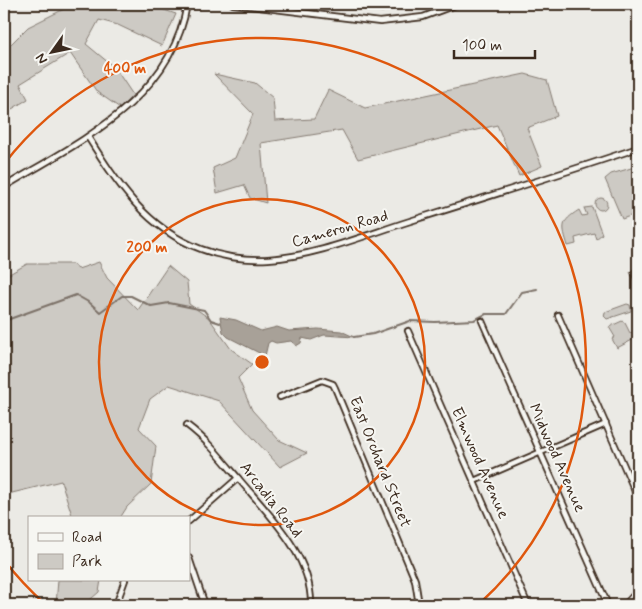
<svg xmlns="http://www.w3.org/2000/svg" width="642" height="609" font-family="Mynerve,sans-serif">
<rect width="100%" height="100%" fill="#ebeae5"/>
<filter id="ink" filterUnits="userSpaceOnUse"><feTurbulence type="fractalNoise" baseFrequency=".02" numOctaves="2"/><feDisplacementMap in="SourceGraphic" scale="10" xChannelSelector="R" yChannelSelector="G"/><feConvolveMatrix kernelMatrix="1 2 1 2 8 2 1 2 1" color-interpolation-filters="sRGB"/></filter>
<g filter="url(#ink)">
<g fill="#cdcac4" stroke="#847a71">
<path d="M74,4H146L176,14L162,46L118,25L99,20L86,44L115,68L133,95L120,108L97,92L70,53L20,84L28,99L4,114V51L28,27Z"/>
<path d="M367,4H383V12L367,10Z"/>
<path d="M214,74L255,83L273,98L275,121L314,119L328,90L365,108L525,74L547,80L557,116L527,128L542,166L519,176L497,125L358,159L342,130L261,143L266,203L250,198L244,185L217,193L213,168L235,158L253,114Z"/>
<path d="M638,166V213L622,219L605,179L611,174Z"/>
<circle cx="601" cy="204" r="6"/>
<path d="M592,207L602,234L596,239L594,233L575,238L576,244L568,246C562,226 560,222 579,210L582,216L587,215L584,208Z"/>
<path d="M99,262L107,278L138,310L168,266L187,282L189,304L209,318L231,349L252,364L238,378L252,410L279,440L307,453L280,467L219,401L169,385L150,399L139,428L156,446L151,484L127,507L120,518H73L61,481L4,495V277L27,264H72L78,269Z"/>
<path d="M627,304L630,305L631,311L607,319L604,316L605,312Z"/>
<path d="M622,321L625,323L630,333L638,330V337L617,348L612,339L615,337L609,327Z"/>
<path d="M58,580H101L99,592L84,605H56Z"/>
</g>
<g fill="#a8a198" stroke="#7c7167">
<path d="M638,265V283L635,282L630,272Z"/>
<path d="M220,317L236,320L261,331L277,327L289,331L318,329L341,331L354,337L324,335L311,340L302,338L301,343L296,346L291,341L276,343L271,341L268,343L265,356L228,337L223,332Z"/>
</g>
<g fill="none" stroke-linecap="round" stroke-linejoin="round">
<g stroke="#7c7167" stroke-width="2">
<path d="M4,321L76,295L90,303L100,312L122,296H131L151,306L169,303L204,310L211,320L220,323"/>
<path d="M354,337L373,334L410,321L435,322L474,320L486,314H506L522,292L537,289"/>
</g>
<defs>
<g id="street">
<path d="M233,4L380,22L423,17L458,4"/>
<path d="M88,137C117,183 146,229 201,249C222,257 245,260 268,259C315,256 363,236 407,222C484,198 561,174 638,148"/>
<path d="M4,187C78,142 172,100 187,4"/>
<path d="M558,315L638,498"/>
<path d="M482,321L608,605"/>
<path d="M408,331L528,605"/>
<path d="M280,397L322,380L333,384L335,388L415,580L419,605"/>
<path d="M187,425C207,440 222,459 238,478C268,514 312,555 311,605"/>
<path d="M474,481L606,424"/>
<path d="M189,521L238,478"/>
<path d="M189,558L205,605"/>
<path d="M116,605L125,580"/>
</g>
<path id="primary" d="M627,605L638,593"/>
</defs>
<use href="#street" stroke="#3b2a1e" stroke-width="8"/>
<use href="#primary" stroke="#3b2a1e" stroke-width="11"/>
<use href="#street" stroke="#f6f6f2" stroke-width="4.5"/>
<use href="#primary" stroke="#f6f6f2" stroke-width="8"/>
</g>
</g>
<g fill="none" stroke="#df570d" stroke-width="2.5">
<circle cx="262" cy="362" r="163"/>
<path d="M45 604A325 325 0 0 1 4 560M4 164A325 325 0 1 1 479 604"/>
</g>
<g text-anchor="middle" dominant-baseline="central" stroke-width="4" stroke-linejoin="round" paint-order="stroke">
<g font-size="16" fill="#3b2a1e" stroke="#f6f6f2">
<text transform="translate(340 229) rotate(-16)">Cameron Road</text>
<text transform="translate(557 458) rotate(66)">Midwood Avenue</text>
<text transform="translate(380 462) rotate(68)">East Orchard Street</text>
<text transform="translate(480 463) rotate(66)">Elmwood Avenue</text>
<text transform="translate(271 500) rotate(52)">Arcadia Road</text>
</g>
</g>
<circle cx="262" cy="362" r="8" fill="#df570d" stroke="#f6f6f2" stroke-width="2.5"/>
<g font-size="15" text-anchor="middle" font-weight="bold" fill="#df570d" stroke="#f6f6f2" stroke-width="4" stroke-linejoin="round" paint-order="stroke">
<text x="125" y="73">400 m</text>
<text x="147" y="252">200 m</text>
</g>
<rect width="642" height="609" fill="none" stroke="#f6f6f2" stroke-width="20"/>
<rect x="10" y="10" width="622" height="589" fill="none" stroke="#3b2a1e" stroke-width="2" filter="url(#ink)"/>
<rect x="28" y="516" width="162" height="65" fill="#f6f6f2" stroke="#aba49d"/>
<rect x="38" y="533" width="25" height="8" fill="#f6f6f2" stroke="#aba49d"/>
<text x="72" y="542" font-size="15" fill="#3b2a1e">Road</text>
<rect x="38" y="554" width="25" height="15" fill="#cdcac4" stroke="#aba49d"/>
<text x="72" y="566" font-size="15" fill="#3b2a1e">Park</text>
<g transform="translate(52 52) rotate(237)" stroke="#f6f6f2" stroke-width="4" paint-order="stroke">
<path d="M0-4L9 19L0 12L-9 19Z" fill="#3b2a1e"/>
<text y="-8" font-size="14" font-weight="bold" text-anchor="middle" fill="#3b2a1e">N</text>
</g>
<path d="M454 50v8h81v-8" fill="none" stroke="#3b2a1e" stroke-width="2.5"/>
<text x="462" y="50" font-size="15" fill="#3b2a1e" stroke="#f6f6f2" stroke-width="4" paint-order="stroke">100 m</text>
</svg>
